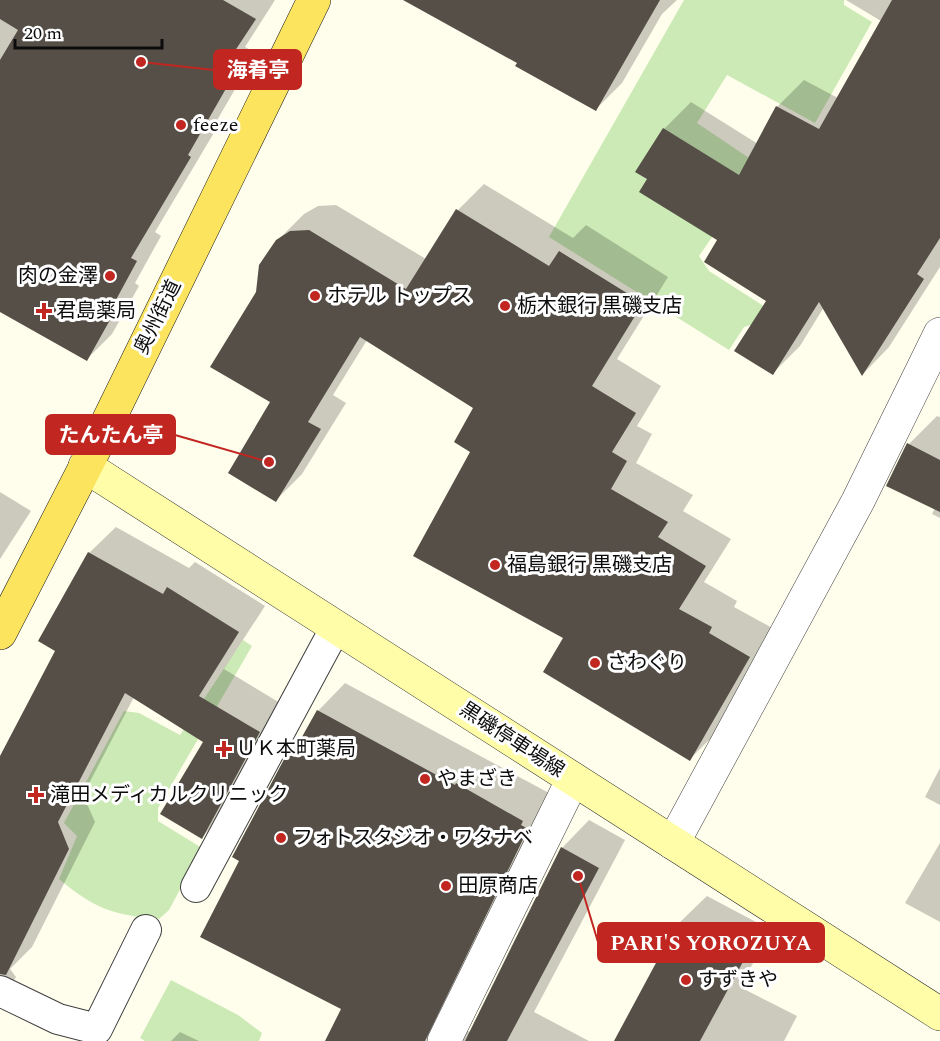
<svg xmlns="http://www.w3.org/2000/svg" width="940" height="1041" font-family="Spectral,'Noto Sans JP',serif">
<rect width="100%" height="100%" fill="#fffdec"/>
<g fill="#cceab5">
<path d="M684,0H844V5L872,22L815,123L727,75L697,123L761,166L699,256L709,271L779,316L744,327L729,350L549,237Z"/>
<path d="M243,640L252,646L158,808V821L202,848L169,910L159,919C113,915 95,909 59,879L77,836L64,823L124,711L139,713L180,735Z"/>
<path d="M171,980L238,1015L262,1033L259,1041H145L140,1038Z"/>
</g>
<g fill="#0003">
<path d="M0,0H275L245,47L256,53L212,129L215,131L155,232L161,236L135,283L139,286L112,334L87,359L0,310Z"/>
<path d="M406,0H677L662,14L622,83L596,109L519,62Z"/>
<path d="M846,0H940V267L889,347L863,374L824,307L800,346L773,373L769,300L720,239L649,179L664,129L691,102L758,144L777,107L804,80L838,98L881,21Z"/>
<path d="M484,184L573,238L586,225L668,277L617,359L661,386L637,426L652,434L636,463L693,495L683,511L731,539L704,582L737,601L734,607L776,630L716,733L690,759L565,637L472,451L475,408L367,340L333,395L346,403L302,474L276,500L272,401L257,292L277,241L304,214L318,206L336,205L426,259L458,210Z"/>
<path d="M937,416L940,417V518L932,514L935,508L909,444Z"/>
<path d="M0,492L31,511L0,559Z"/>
<path d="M116,527L189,568L195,562L265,606L224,669L285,706L228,811L202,837L205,741L134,697L83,795L95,822L32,947L10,969L16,977L0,1005V759L57,650L89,553Z"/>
<path d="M345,683L549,793L463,1030L471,1032L562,848L589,820L625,840L534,1012L589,1041H327L343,1009L241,861L234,856L291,751L302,739L318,711Z"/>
<path d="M940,768V805L925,797Z"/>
<path d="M940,843V922L905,903Z"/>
<path d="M707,896L771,930L740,987L797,1016L784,1041H616L679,923Z"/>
<path d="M180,1032L199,1041H171Z"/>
</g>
<g fill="#554f48">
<path d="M0,0H223L256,19L221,72L232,78L188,155L191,157L131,258L137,261L111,309L115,311L87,361L0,312V60L18,30L0,19Z"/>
<path d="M403,0H660L596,111L515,66L517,63Z"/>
<path d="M892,0H940V238L917,274L924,279L862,376L819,302L773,375L734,351L766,301L704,262L717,240L639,192L647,179L635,172L663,128L739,175L776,106L819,129Z"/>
<path d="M456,209L549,266L559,251L643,303L592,386L636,413L612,452L627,461L611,489L668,522L658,537L706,566L679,609L712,627L709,633L750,657L690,761L543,672L563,638L413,556L470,452L454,442L473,408L360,337L308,422L321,429L276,502L228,473L270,402L210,367L256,292L259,265L276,240L290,231L309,230L406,289Z"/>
<path d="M907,443L940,460V512L886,486Z"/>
<path d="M88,552L163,594L167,587L239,632L199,696L260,732L202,839L160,814L203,742L125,693L58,822L69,849L6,975L0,974V756L55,651L38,641Z"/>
<path d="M317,710L455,785L456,783L523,821L521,825L528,829L425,1041H325L341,1009L200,937L239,861L232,857L289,750L293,753Z"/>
<path d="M561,847L599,868L507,1041H465Z"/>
<path d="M678,922L745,958L700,1041H614Z"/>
</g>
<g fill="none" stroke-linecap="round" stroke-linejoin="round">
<defs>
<g id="lane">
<path d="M196,887L336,627"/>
<path d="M0,991L58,1019L97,1029L146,930"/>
</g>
<g id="street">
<path d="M673,843L858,501L940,334"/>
<path d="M444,1041L573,779"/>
</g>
<path id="secondary" d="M85,466L940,1014"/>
<path id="primary" d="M0,633L93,452L314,0"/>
</defs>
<use href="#lane" stroke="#3f3f3f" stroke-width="32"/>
<use href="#street" stroke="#3f3f3f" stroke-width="34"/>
<use href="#secondary" stroke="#2e2e2e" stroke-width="34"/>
<use href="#primary" stroke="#1d1d1d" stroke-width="34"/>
<use href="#lane" stroke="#fff" stroke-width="30"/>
<use href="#street" stroke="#fff" stroke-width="33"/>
<use href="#secondary" stroke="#fffda7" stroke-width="33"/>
<use href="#primary" stroke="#fde45e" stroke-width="33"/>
</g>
<g fill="#c12620" stroke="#fff" stroke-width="2">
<circle cx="181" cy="125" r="6"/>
<circle cx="110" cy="276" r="6"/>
<circle cx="315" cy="296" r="6"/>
<circle cx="505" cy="306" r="6"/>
<path d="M41 302h6v6h6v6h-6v6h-6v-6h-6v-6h6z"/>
<circle cx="495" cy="565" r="6"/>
<circle cx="595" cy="663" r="6"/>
<path d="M221 740h6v6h6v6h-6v6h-6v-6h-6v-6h6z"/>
<circle cx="425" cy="779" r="6"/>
<path d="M33 786h6v6h6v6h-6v6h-6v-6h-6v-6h6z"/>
<circle cx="281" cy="838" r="6"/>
<circle cx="446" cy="886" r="6"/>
<circle cx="686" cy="980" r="6"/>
</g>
<g text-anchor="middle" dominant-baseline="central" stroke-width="6" stroke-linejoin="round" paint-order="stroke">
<g font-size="20" fill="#0c0c0c" stroke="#fff" text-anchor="start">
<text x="193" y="125">feeze</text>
<text x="98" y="276" text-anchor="end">肉の金澤</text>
<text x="327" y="296">ホテル トップス</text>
<text x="517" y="306">栃木銀行 黒磯支店</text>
<text x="56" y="311">君島薬局</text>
<text x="507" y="565">福島銀行 黒磯支店</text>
<text x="607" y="663">さわぐり</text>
<text x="236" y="749">ＵＫ本町薬局</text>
<text x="437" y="779">やまざき</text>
<text x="50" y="795">滝田メディカルクリニック</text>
<text x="293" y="838">フォトスタジオ・ワタナベ</text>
<text x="458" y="886">田原商店</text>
<text x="698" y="980">すずきや</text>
</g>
<g font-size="20" fill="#0c0c0c" stroke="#fff">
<text transform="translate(158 317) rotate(-64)">奥州街道</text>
<text transform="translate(512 740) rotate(33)">黒磯停車場線</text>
</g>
</g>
<path fill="none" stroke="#c12620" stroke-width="2" d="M141 62L214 70M269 462L175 435M578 876L598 942"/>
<g fill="#c12620" stroke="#fff" stroke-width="2">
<circle cx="141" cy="62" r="6"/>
<circle cx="269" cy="462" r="6"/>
<circle cx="578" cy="876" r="6"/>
</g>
<g fill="#c12620" stroke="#c12620" stroke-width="2">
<rect x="214" y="50" width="87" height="39" rx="6"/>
<rect x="46" y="415" width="129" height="39" rx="6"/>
<rect x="598" y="923" width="226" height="39" rx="6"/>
</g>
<g font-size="21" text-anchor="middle" font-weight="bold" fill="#fff">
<text x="258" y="77">海肴亭</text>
<text x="111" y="442">たんたん亭</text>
<text x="711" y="950">PARI'S YOROZUYA</text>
</g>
<path d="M15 39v9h147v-9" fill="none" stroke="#0c0c0c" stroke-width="3"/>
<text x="24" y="39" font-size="18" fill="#0c0c0c" stroke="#ffffff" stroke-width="4.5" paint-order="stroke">20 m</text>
</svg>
